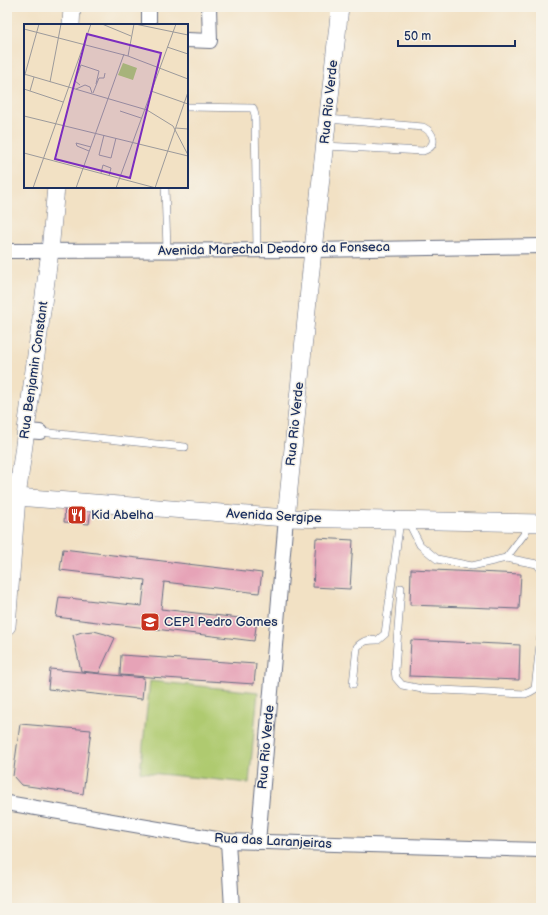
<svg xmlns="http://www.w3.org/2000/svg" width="548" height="915" font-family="'Balsamiq Sans',sans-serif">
<rect width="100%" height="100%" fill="#f7f3e8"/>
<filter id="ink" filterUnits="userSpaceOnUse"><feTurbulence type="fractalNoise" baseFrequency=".025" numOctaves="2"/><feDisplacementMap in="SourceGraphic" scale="8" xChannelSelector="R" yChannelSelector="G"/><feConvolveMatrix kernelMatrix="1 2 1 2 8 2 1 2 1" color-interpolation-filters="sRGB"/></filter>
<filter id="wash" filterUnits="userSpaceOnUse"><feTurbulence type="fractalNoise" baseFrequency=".012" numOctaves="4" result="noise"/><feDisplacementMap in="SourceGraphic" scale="16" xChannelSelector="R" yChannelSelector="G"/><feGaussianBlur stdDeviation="0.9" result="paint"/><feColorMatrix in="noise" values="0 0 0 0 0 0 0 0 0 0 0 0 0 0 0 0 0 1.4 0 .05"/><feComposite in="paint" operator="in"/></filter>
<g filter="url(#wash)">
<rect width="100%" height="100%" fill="#f2e1c4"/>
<path fill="#afca70" stroke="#657c67" d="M150,681L258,692L249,783L140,772Z"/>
<g id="blocks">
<g fill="#e6a3b7">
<path d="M65,506L91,508L89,524L64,522Z"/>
<path d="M316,538L353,540L350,589L313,587Z"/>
<path d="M63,549L262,573L259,593L164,582L161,609L257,620L254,641L56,617L59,597L142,606L145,580L60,570Z"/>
<path d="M411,569L521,574L519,609L410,605Z"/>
<path d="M94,631L105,634L115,638L99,673L81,671L73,635L82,632Z"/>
<path d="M411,640L520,645L519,680L409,676Z"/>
<path d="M121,655L256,664L254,684L120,675Z"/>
<path d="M50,669L144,678L142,699L48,689Z"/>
<path d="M20,724L91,730L83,794L21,785L13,776Z"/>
</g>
</g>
</g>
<g filter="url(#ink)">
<use href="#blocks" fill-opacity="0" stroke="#666d82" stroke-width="1"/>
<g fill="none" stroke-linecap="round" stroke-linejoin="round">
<defs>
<g id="service">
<path d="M187,107L253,108L255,115L257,250"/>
<path d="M325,146L423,151C438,146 435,133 423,127L328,119"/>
<path d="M165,187L167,250"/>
<path d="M40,432L185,447"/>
<path d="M408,521L420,545L437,559L472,566L506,558L525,533L529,523"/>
<path d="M506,558L537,564L541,569"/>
<path d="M401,588L395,670L396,678L402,685L422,689L525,694L530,692L535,689L541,636"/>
<path d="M353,684L357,647C363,640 369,640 378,640L385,634L400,520"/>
</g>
<g id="minor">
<path d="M149,7V25"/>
<path d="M187,40L210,41L209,7"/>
<path d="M7,251L313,250L541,246"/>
<path d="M26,431L40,432"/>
<path d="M7,803L228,841L541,850"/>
<path d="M228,841L232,908"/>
<path d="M258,842L286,518"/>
</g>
<g id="tertiary">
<path d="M71,25L72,7"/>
<path d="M7,495L17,497L286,518L541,523"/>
<path d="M286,518L313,250L340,7"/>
<path d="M7,626L17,497L50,251L56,187"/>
</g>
</defs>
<use href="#service" stroke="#666d82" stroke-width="8"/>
<use href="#minor" stroke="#666d82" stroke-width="16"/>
<use href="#tertiary" stroke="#666d82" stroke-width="18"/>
<use href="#service" stroke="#fff" stroke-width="7"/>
<use href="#minor" stroke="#fff" stroke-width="14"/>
<use href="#tertiary" stroke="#fff" stroke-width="17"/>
</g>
</g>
<defs>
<symbol id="restaurant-square" viewBox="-11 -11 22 22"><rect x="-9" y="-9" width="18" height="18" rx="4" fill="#c8321e" stroke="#f7f3e8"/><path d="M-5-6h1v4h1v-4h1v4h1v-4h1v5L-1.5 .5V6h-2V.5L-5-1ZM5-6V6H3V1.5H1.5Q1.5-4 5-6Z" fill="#fff"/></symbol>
<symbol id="school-square" viewBox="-11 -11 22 22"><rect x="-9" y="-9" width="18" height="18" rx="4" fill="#c8321e" stroke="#f7f3e8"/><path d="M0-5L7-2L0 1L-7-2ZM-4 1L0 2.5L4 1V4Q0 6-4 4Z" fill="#fff"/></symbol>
</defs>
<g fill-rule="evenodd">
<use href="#restaurant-square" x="66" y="504" width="22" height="22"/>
<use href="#school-square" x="139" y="611" width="22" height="22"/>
</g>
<g text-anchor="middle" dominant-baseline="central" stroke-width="3" stroke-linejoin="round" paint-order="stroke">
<g font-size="13" fill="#1b2f5e" stroke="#f7f3e8">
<text transform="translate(329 102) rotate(-84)">Rua Rio Verde</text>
<text transform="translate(274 249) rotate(-1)">Avenida Marechal Deodoro da Fonseca</text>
<text transform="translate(34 370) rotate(-82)">Rua Benjamin Constant</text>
<text transform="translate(295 424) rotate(-84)">Rua Rio Verde</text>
<text transform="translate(274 516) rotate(3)">Avenida Sergipe</text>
<text transform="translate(266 747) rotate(-85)">Rua Rio Verde</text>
<text transform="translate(273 841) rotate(3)">Rua das Laranjeiras</text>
</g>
<g font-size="13" fill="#1b2f5e" stroke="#f7f3e8" text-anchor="start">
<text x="91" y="515">Kid Abelha</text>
<text x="164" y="622">CEPI Pedro Gomes</text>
</g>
</g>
<g transform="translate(24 24)">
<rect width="164" height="164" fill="#f2e1c4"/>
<path d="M99,39L113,44L109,56L94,51Z" fill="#afca70"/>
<path fill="none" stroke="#9c9a9b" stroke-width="1" d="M78,0L107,12M111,0L164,11M0,5L104,32L164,55M143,23L164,30M104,32L110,0M0,50L123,86L149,102L164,131M0,54L15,0M26,58L37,0M56,61L51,57L57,41L75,47L72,60M0,65L39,78M52,65L61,61L66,63L68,69M6,67L10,53M127,67L164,80M69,69L75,54H80L81,49M96,87L117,94M0,92L164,132M152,104L164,105M80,111L75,131L87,134L92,114M65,127L53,122L52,119L67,123M0,129L132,164M77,149L79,141L87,144L85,152M9,164L67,0M52,164L100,30M92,164L152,0M131,164L164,68"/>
<path fill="#7b2cbf" fill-opacity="0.15" stroke="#7b2cbf" stroke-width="2" d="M63,10L137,29L106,154L31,135Z"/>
<rect width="164" height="164" fill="none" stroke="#1b2f5e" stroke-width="2"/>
</g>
<rect width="548" height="915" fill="none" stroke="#f7f3e8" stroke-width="24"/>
<path d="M398 40v6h117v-6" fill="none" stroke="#1b2f5e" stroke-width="2"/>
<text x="404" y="40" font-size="12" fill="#1b2f5e" stroke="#f7f3e8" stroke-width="3" paint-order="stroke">50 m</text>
</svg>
